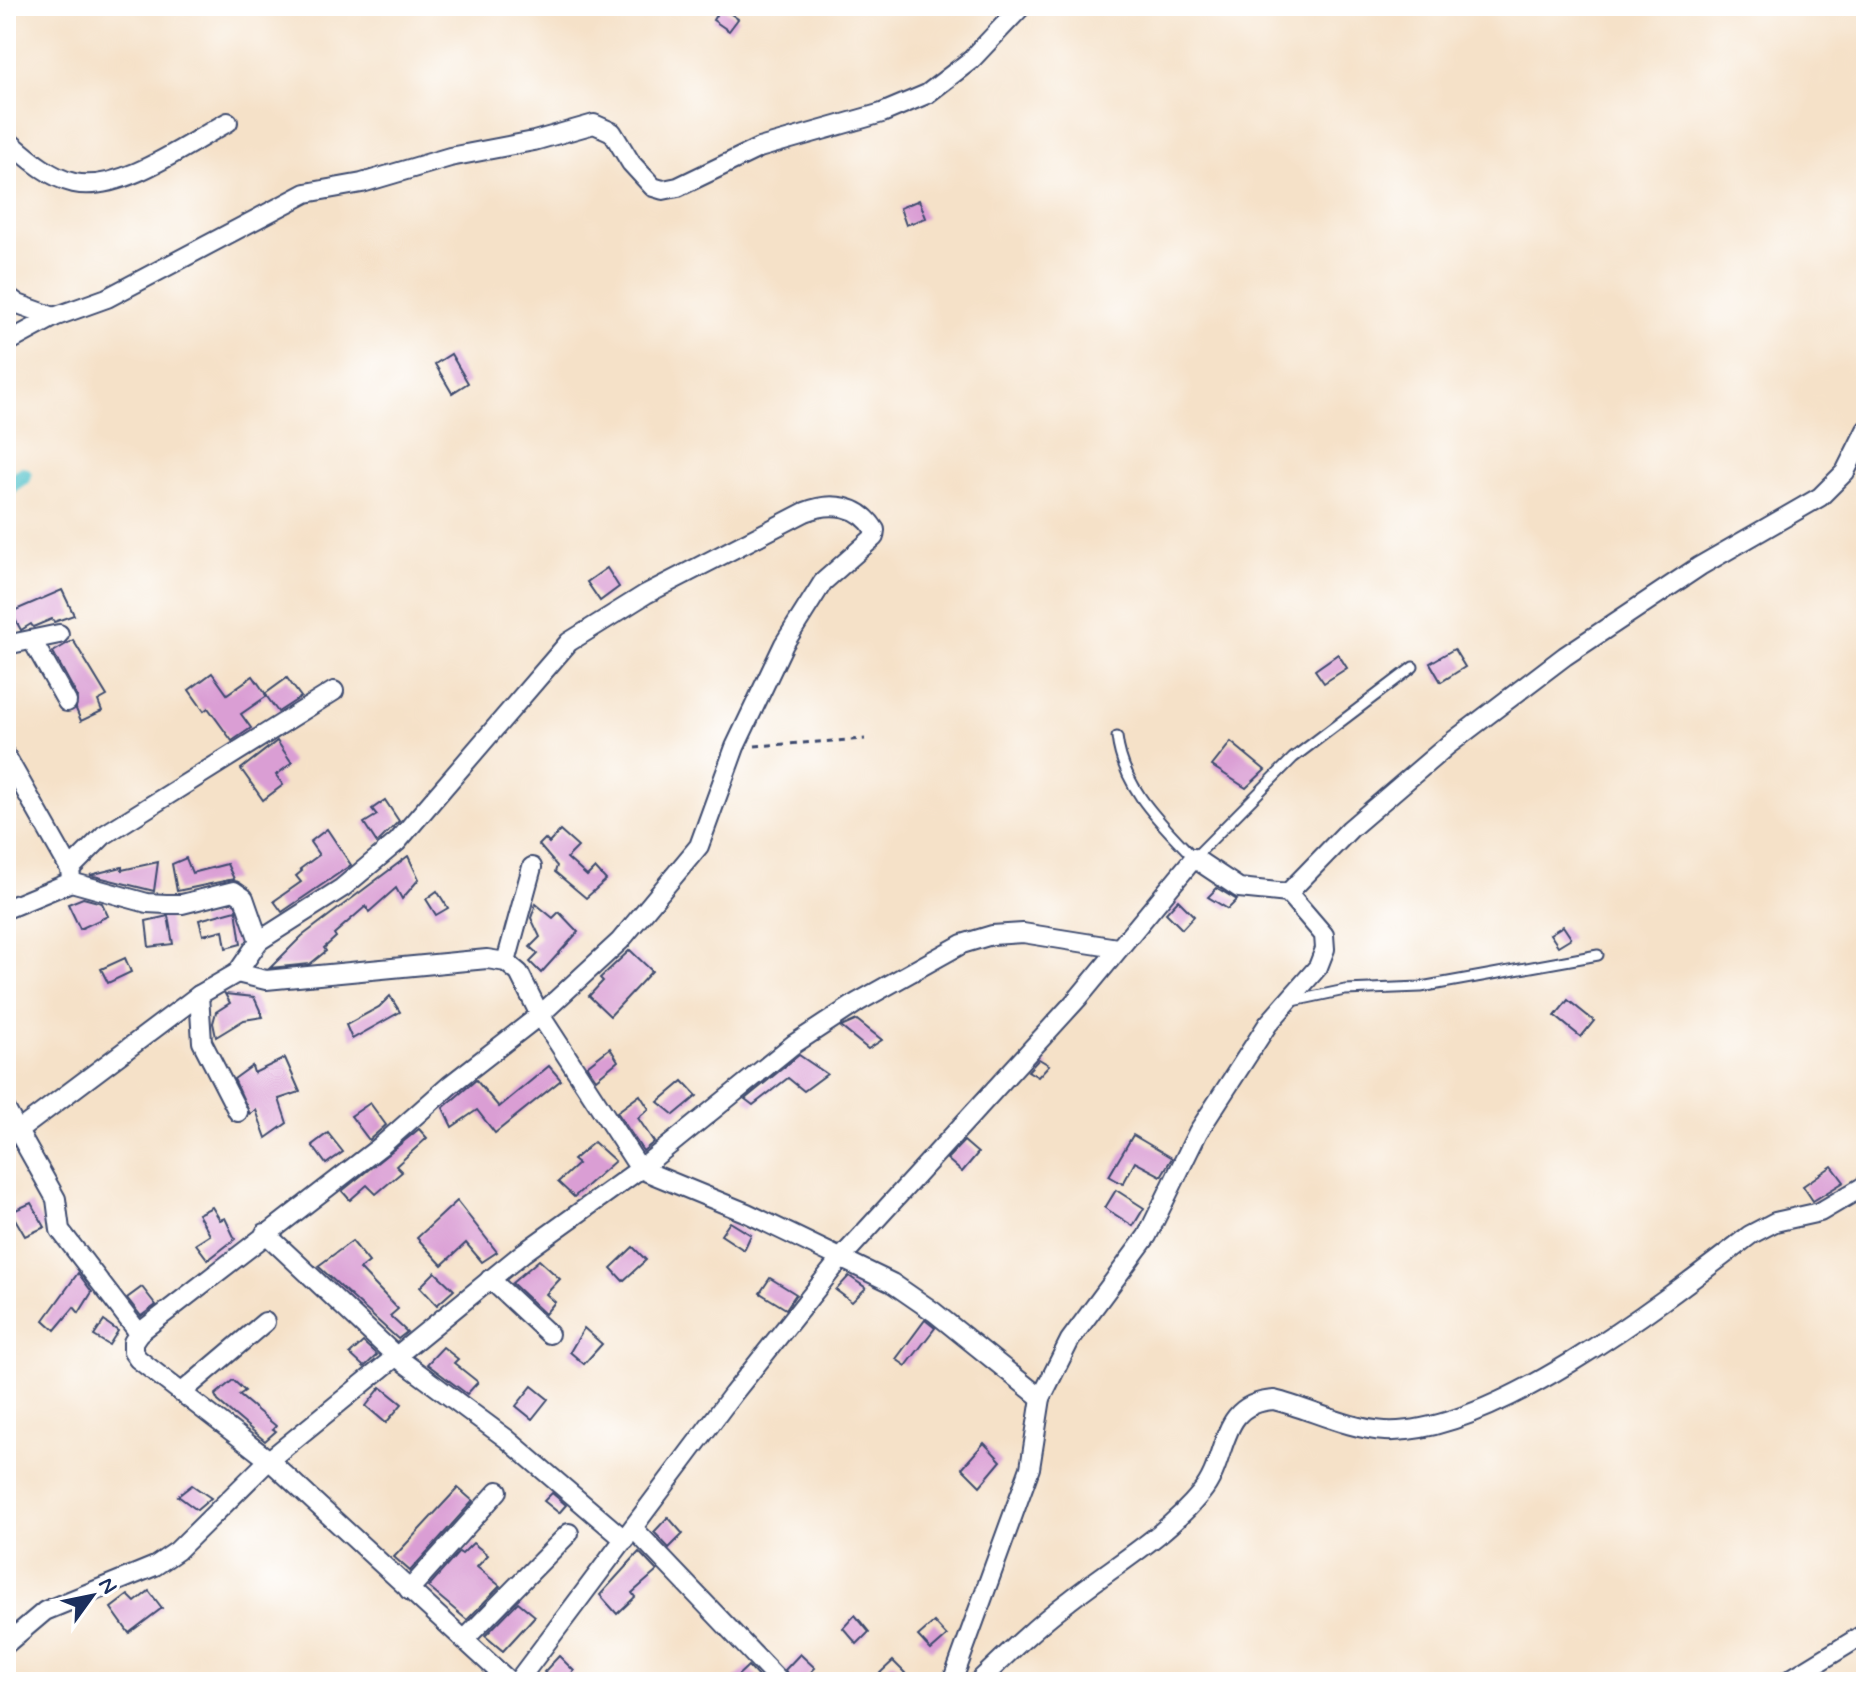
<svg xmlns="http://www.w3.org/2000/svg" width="1872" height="1688" font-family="Mynerve,sans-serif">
<rect width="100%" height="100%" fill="#fff"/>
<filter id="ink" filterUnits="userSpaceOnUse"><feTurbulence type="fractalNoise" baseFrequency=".0125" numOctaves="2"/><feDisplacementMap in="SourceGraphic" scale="16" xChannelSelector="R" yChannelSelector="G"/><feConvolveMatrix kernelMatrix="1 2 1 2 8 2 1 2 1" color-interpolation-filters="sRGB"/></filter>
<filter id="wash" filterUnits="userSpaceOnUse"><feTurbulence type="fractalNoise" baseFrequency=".006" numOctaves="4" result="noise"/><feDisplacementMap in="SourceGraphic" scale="32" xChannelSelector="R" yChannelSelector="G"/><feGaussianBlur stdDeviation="1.8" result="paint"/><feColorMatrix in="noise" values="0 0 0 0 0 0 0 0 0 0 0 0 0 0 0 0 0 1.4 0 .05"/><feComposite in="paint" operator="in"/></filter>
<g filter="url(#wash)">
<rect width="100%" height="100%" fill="#f5e1c8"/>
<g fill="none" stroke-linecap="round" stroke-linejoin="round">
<path stroke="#54c2ca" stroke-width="18" d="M6,489L23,476"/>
</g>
<g id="blocks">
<g fill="#da9ed4">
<path d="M721,7L738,19L729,31L713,20Z"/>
<path d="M919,200L926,218L906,225L900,208Z"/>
<path d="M451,354L468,383L452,393L435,364Z"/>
<path d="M607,568L619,587L600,601L587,582Z"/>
<path d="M62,590L74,615L54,622L52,619L33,627L31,624L21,630L11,612Z"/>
<path d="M73,640L107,696L98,701L102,711L81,721L76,709L77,696L53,652Z"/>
<path d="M1454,649L1465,667L1441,682L1430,663Z"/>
<path d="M1338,654L1347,668L1324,683L1315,670Z"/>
<path d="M212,673L227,694L253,676L267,696L241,714L251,728L232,741L208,708L204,711L189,690Z"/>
<path d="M287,678L301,697L278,712L265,694Z"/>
<path d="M277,741L292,763L276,775L283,785L263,800L241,769Z"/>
<path d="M1231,742L1265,770L1246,788L1212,766Z"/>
<path d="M385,800L399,821L377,843L364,823L377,815L372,809Z"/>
<path d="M327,829L351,865L282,912L274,901L301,882L296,876L302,871L300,869L319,855L310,842Z"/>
<path d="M560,831L578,847L567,858L587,876L595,868L606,880L586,898L555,872L557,866L539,845L545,839L549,843Z"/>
<path d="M408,856L419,879L402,899L396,888L369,912L366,906L334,934L336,937L324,948L326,951L310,964L270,968L302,936Z"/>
<path d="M186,858L192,873L227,864L234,879L177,891L172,864Z"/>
<path d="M158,862L154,891L90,875L122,867V870Z"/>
<path d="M1217,888L1237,900L1228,909L1208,897Z"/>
<path d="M437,891L448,908L436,915L426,899Z"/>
<path d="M83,898L102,903L108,916L80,929L68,904Z"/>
<path d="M1178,900L1194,916L1182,929L1166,913Z"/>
<path d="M536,904L553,918L559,912L578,932L541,973L530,962L538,954L530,947L540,937L531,918Z"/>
<path d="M236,910L241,944L226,948L223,930L203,935L199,920Z"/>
<path d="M168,916L173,944L149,947L146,921Z"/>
<path d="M1563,926L1571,938L1558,946L1550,934Z"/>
<path d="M630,950L652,971L610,1016L589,996L603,981L600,978Z"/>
<path d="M125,958L131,972L108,983L101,969Z"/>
<path d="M225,994L254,997L263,1017L244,1020L216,1037L213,1023L216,1012L230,1003Z"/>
<path d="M390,996L400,1012L352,1039L346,1025L379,1007Z"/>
<path d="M1568,1000L1594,1021L1581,1037L1555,1016Z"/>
<path d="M857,1020L882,1040L868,1049L841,1027Z"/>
<path d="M610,1048L618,1061L596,1079L587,1066Z"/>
<path d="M799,1055L827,1074L804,1091L788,1078L753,1105L745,1099Z"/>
<path d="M285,1058L300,1092L279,1099L287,1123L266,1138L256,1110L250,1114L234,1079L252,1066L254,1073Z"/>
<path d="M1039,1059L1049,1065L1038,1077L1028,1071Z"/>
<path d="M549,1066L561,1080L495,1133L477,1110L452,1127L443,1108L476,1080L499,1107Z"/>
<path d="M683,1081L697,1096L674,1115L658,1102Z"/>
<path d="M640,1095L649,1109L638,1118L654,1142L643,1151L617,1112Z"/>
<path d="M370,1103L386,1125L369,1140L351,1116Z"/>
<path d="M419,1129L427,1138L396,1166L402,1172L376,1194L367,1185L350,1200L342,1191Z"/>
<path d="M328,1133L343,1152L326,1164L312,1145Z"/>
<path d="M1133,1135L1172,1158L1161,1176L1135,1162L1123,1184L1109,1176Z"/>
<path d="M964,1141L978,1153L962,1172L947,1159Z"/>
<path d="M594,1142L615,1161L574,1197L558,1182L578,1164L573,1160Z"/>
<path d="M1832,1166L1844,1182L1813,1201L1803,1186Z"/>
<path d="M1116,1190L1144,1208L1133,1226L1105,1208Z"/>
<path d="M457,1201L497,1252L482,1262L466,1243L442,1265L417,1238Z"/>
<path d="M31,1203L45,1227L25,1236L11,1212Z"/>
<path d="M212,1207L220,1220L225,1218L235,1239L208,1260L196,1244L210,1235L198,1214Z"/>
<path d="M730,1222L751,1235L744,1250L721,1235Z"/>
<path d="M352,1241L369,1262L360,1269L398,1309L390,1316L407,1332L398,1339L318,1266Z"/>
<path d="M633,1247L646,1260L623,1281L611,1268Z"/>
<path d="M539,1260L560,1279L546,1294L555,1302L545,1314L512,1283Z"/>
<path d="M435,1272L454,1290L437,1305L420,1287Z"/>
<path d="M78,1273L92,1292L79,1313L74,1307L55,1330L44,1320Z"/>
<path d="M849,1276L866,1288L852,1302L836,1290Z"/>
<path d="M770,1278L796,1294L786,1309L760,1293Z"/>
<path d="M142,1287L156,1305L141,1316L127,1298Z"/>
<path d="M925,1320L935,1328L906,1366L896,1359Z"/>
<path d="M104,1321L118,1331L109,1345L94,1336Z"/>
<path d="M584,1328L602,1344L584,1364L570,1352Z"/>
<path d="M363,1342L377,1355L364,1367L350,1354Z"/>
<path d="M443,1347L458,1359L454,1363L478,1382L467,1394L427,1364Z"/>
<path d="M233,1380L245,1391L239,1395L276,1426L273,1429L276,1431L265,1441L218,1401L215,1395Z"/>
<path d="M532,1386L548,1399L532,1419L516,1406Z"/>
<path d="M381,1387L402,1404L386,1423L366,1406Z"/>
<path d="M984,1443L1001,1461L980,1486L962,1468Z"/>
<path d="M192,1485L211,1498L197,1510L178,1496Z"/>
<path d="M458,1488L473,1501L410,1571L394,1557Z"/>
<path d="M552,1493L566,1505L559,1513L544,1501Z"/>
<path d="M668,1517L683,1534L669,1548L654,1532Z"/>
<path d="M473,1543L488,1555L477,1567L500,1586L467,1620L428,1587L459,1552L462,1554Z"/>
<path d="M639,1552L657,1571L632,1593L635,1597L617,1614L600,1595Z"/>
<path d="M149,1591L162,1608L129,1633L111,1608L128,1595L135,1602Z"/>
<path d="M518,1602L535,1616L503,1651L485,1636Z"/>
<path d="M855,1615L869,1632L857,1644L843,1628Z"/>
<path d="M934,1622L947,1636L931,1650L918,1636Z"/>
<path d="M800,1654L815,1668L801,1682H792L785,1670Z"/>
<path d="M559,1656L574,1671L563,1682H554L544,1672Z"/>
<path d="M893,1661L905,1673L896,1682H888L880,1673Z"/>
<path d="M748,1666L763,1682H731Z"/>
</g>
</g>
</g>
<g filter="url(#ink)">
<use href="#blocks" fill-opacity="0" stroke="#3c4a6e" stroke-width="2"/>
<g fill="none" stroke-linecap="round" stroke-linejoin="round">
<defs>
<g id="lane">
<path d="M1117,737C1123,788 1160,822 1194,858L1293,758L1413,667"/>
<path d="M1293,1001L1345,990L1421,987L1598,955"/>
</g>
<g id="street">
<path d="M6,139C26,156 48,177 74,183C121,193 187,144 228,122"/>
<path d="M6,295L18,304L54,317"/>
<path d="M6,343L54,317L107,298L306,193L362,183L450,157L534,141L594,124L612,132L631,163L653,187L663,190L678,187L759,148L882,113L927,94L971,60L1022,6"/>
<path d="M32,640L67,702"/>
<path d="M6,645L59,634"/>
<path d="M6,756L70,869L71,879"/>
<path d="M70,869L104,835L334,691"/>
<path d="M1288,893L1350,829L1448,745L1565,656L1700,566L1820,497L1845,472L1866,430"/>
<path d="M6,909L71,882L147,903L166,904H182L234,891L244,898L259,941"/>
<path d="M506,962L532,867"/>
<path d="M237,973L266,980L487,959L506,962L519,973L540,1015L640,1169L747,1213L892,1283L934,1312L1041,1398"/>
<path d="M199,995L202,1042L238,1112"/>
<path d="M6,1110L56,1199L60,1230L139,1333"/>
<path d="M18,1131L199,995L237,973L259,941L342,888L397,842L569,642L646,594L805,512C831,501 860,505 875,530L874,537L823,582L784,644L735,747L699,846L620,941L540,1015L450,1085L381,1146L139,1333L133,1342V1352L138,1359L269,1460L510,1682"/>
<path d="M265,1233L398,1358L507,1439L625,1540"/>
<path d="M490,1279L549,1334"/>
<path d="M181,1393L265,1322"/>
<path d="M634,1529L780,1682"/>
<path d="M409,1590L498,1491"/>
<path d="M465,1639L569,1533"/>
<path d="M6,1644L45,1611L155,1566L177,1551L269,1460L523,1253L640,1169L794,1044L858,1002L962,944L992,935L1023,933L1117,948"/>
<path d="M517,1682L733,1394L842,1257L1079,997L1194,858L1239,888L1288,893L1324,935L1325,949L1318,967L1268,1024L1198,1132L1147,1236L1070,1340L1041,1398L1030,1468L952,1682"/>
<path d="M978,1682C1007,1654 1037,1625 1069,1601C1113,1566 1165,1537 1201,1493C1230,1459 1216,1403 1274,1400C1310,1409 1348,1429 1385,1431C1492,1436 1667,1299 1750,1235L1775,1222L1820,1212L1866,1185"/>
<path d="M1786,1682L1866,1633"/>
</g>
</defs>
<use href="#lane" stroke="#3c4a6e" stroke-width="13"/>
<use href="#street" stroke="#3c4a6e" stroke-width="22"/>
<path stroke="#3c4a6e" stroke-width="3" stroke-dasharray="6 6" stroke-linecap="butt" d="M755,746L865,739"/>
<use href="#lane" stroke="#fff" stroke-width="9"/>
<use href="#street" stroke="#fff" stroke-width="18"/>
</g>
</g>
<rect width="1872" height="1688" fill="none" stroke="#fff" stroke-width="32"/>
<g transform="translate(92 1596) rotate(57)" stroke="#ffffff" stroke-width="6" paint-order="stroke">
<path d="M0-6L14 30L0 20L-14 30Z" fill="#1b2f5e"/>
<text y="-12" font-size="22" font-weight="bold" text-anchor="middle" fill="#1b2f5e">N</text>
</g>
</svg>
